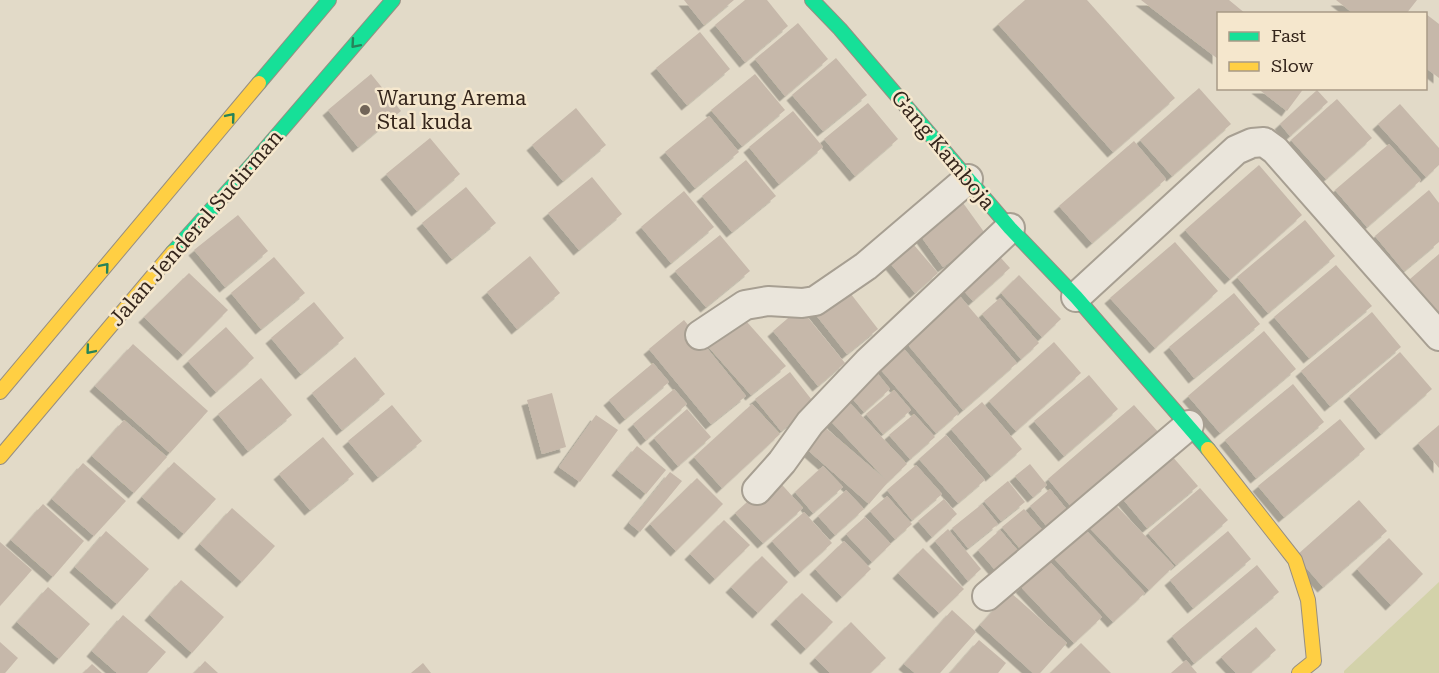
<svg xmlns="http://www.w3.org/2000/svg" width="1439" height="673" font-family="'Roboto Serif',serif">
<defs>
<filter id="shadow"><feDropShadow dx="-5.5" dy="5.5" stdDeviation="0" flood-color="#0004"/></filter>
</defs>
<rect width="100%" height="100%" fill="#e2dac8"/>
<path fill="#d3d2aa" d="M1439,582V673H1344V671Z"/>
<g fill="#c6b8aa" filter="url(#shadow)">
<path d="M684,0H734L704,25Z"/>
<path d="M745,0H767L788,26L745,62L715,25Z"/>
<path d="M1025,0H1087L1175,98L1113,152L998,24Z"/>
<path d="M1141,0H1229L1246,14H1218V59Z"/>
<path d="M1336,0H1417L1406,14H1354Z"/>
<path d="M1426,14L1439,24V78L1426,68Z"/>
<path d="M798,23L828,59L785,96L755,59Z"/>
<path d="M700,32L730,69L687,105L656,68Z"/>
<path d="M836,58L867,95L823,131L792,95Z"/>
<path d="M371,74L401,111L358,147L328,110Z"/>
<path d="M755,74L785,110L742,146L711,110Z"/>
<path d="M1199,88L1231,124L1172,176L1140,140Z"/>
<path d="M1257,88H1304L1287,111Z"/>
<path d="M1317,90L1328,102L1290,136L1280,124Z"/>
<path d="M1337,99L1372,138L1326,179L1291,140Z"/>
<path d="M868,103L898,139L855,176L824,139Z"/>
<path d="M1400,104L1439,148V165L1426,177L1378,124Z"/>
<path d="M576,108L606,145L563,181L532,145Z"/>
<path d="M793,111L823,147L779,184L749,147Z"/>
<path d="M709,116L739,152L695,188L665,152Z"/>
<path d="M430,138L460,174L417,211L386,174Z"/>
<path d="M1134,141L1166,179L1092,243L1059,206Z"/>
<path d="M1389,144L1421,180L1367,227L1335,190Z"/>
<path d="M746,160L776,196L732,232L702,196Z"/>
<path d="M1259,165L1302,215L1230,279L1185,230Z"/>
<path d="M592,177L622,214L579,250L548,213Z"/>
<path d="M466,187L496,223L452,259L422,223Z"/>
<path d="M1429,190L1439,203V242L1404,271L1375,236Z"/>
<path d="M684,191L714,227L671,263L641,227Z"/>
<path d="M958,196L987,236L943,267L915,228Z"/>
<path d="M238,215L268,251L225,287L194,250Z"/>
<path d="M1305,220L1335,256L1268,313L1237,277Z"/>
<path d="M720,235L750,271L706,307L675,271Z"/>
<path d="M908,238L938,273L915,293L885,257Z"/>
<path d="M1175,242L1218,291L1155,348L1110,298Z"/>
<path d="M992,248L1010,268L973,301L955,281Z"/>
<path d="M1439,254V314L1409,280Z"/>
<path d="M530,256L560,293L517,329L487,292Z"/>
<path d="M274,257L305,293L261,329L231,293Z"/>
<path d="M1336,265L1372,306L1309,358L1274,317Z"/>
<path d="M189,273L228,310L183,355L144,317Z"/>
<path d="M1019,275L1061,319L1042,337L1001,293Z"/>
<path d="M844,285L878,329L847,354L812,310Z"/>
<path d="M952,287L1017,363L963,410L898,333Z"/>
<path d="M1234,293L1260,324L1194,378L1169,347Z"/>
<path d="M1000,298L1039,343L1021,359L982,314Z"/>
<path d="M314,302L344,338L301,374L271,338Z"/>
<path d="M800,308L845,363L818,386L773,331Z"/>
<path d="M1372,312L1401,347L1330,406L1301,371Z"/>
<path d="M739,313L786,366L751,395L705,343Z"/>
<path d="M684,320L746,396L711,424L649,349Z"/>
<path d="M226,327L254,358L216,392L188,361Z"/>
<path d="M1264,331L1296,369L1220,433L1188,396Z"/>
<path d="M898,342L959,413L936,433L874,362Z"/>
<path d="M1054,342L1081,373L1016,431L989,401Z"/>
<path d="M133,344L208,411L170,453L95,386Z"/>
<path d="M1400,352L1432,389L1381,434L1349,396Z"/>
<path d="M355,357L385,394L342,430L312,393Z"/>
<path d="M653,363L669,382L625,419L609,400Z"/>
<path d="M873,368L890,389L864,412L845,390Z"/>
<path d="M790,372L815,404L781,431L755,399Z"/>
<path d="M1089,375L1118,409L1064,456L1034,421Z"/>
<path d="M261,378L292,415L248,451L218,414Z"/>
<path d="M1293,384L1324,422L1256,478L1225,440Z"/>
<path d="M674,389L687,404L646,440L633,424Z"/>
<path d="M894,390L911,410L883,434L866,414Z"/>
<path d="M552,393L566,447L542,454L527,400Z"/>
<path d="M846,399L907,464L888,482L869,504L802,445L821,424L886,480L827,417Z"/>
<path d="M982,402L1022,449L991,476L951,429Z"/>
<path d="M752,404L780,434L722,488L694,457Z"/>
<path d="M392,405L422,441L378,477L348,441Z"/>
<path d="M1134,405L1160,434L1073,509L1048,479Z"/>
<path d="M687,409L711,437L678,466L654,438Z"/>
<path d="M914,414L935,437L910,459L889,435Z"/>
<path d="M596,415L618,430L580,482L559,467Z"/>
<path d="M1340,419L1365,449L1284,517L1258,486Z"/>
<path d="M124,420L167,457L134,493L92,456Z"/>
<path d="M1439,425V468L1418,443Z"/>
<path d="M946,435L985,480L958,503L919,459Z"/>
<path d="M323,437L354,474L310,510L279,474Z"/>
<path d="M637,446L666,470L646,494L617,470Z"/>
<path d="M1172,456L1198,486L1147,528L1122,498Z"/>
<path d="M174,462L216,499L184,534L142,497Z"/>
<path d="M83,463L126,501L94,536L52,499Z"/>
<path d="M1030,464L1047,485L1033,497L1015,476Z"/>
<path d="M916,465L942,494L912,520L887,490Z"/>
<path d="M823,466L843,487L813,513L795,492Z"/>
<path d="M670,472L682,481L640,532L629,523Z"/>
<path d="M775,477L803,508L763,543L735,513Z"/>
<path d="M697,478L723,504L676,551L650,524Z"/>
<path d="M1008,481L1025,502L1001,521L984,501Z"/>
<path d="M1200,488L1228,520L1176,565L1148,533Z"/>
<path d="M1050,489L1068,511L1048,528L1030,506Z"/>
<path d="M846,490L864,509L835,535L818,516Z"/>
<path d="M887,496L912,524L895,539L870,511Z"/>
<path d="M944,499L957,514L932,537L918,521Z"/>
<path d="M1110,499L1174,566L1149,590L1085,523Z"/>
<path d="M1359,500L1387,531L1323,587L1296,556Z"/>
<path d="M43,504L84,541L53,577L11,540Z"/>
<path d="M982,504L998,524L968,548L952,528Z"/>
<path d="M232,508L275,546L242,582L200,544Z"/>
<path d="M1024,509L1044,532L1022,551L1002,527Z"/>
<path d="M804,512L832,543L800,572L772,541Z"/>
<path d="M865,517L891,544L872,562L846,534Z"/>
<path d="M724,520L750,545L715,579L690,554Z"/>
<path d="M1083,527L1145,593L1113,622L1052,556Z"/>
<path d="M948,529L981,569L968,581L935,541Z"/>
<path d="M1000,530L1019,552L996,571L978,550Z"/>
<path d="M106,531L149,569L117,604L75,567Z"/>
<path d="M1228,531L1251,559L1193,608L1170,580Z"/>
<path d="M1389,538L1423,574L1391,605L1357,569Z"/>
<path d="M844,541L871,569L842,597L815,569Z"/>
<path d="M0,542L32,570L0,606Z"/>
<path d="M923,548L964,589L939,613L898,573Z"/>
<path d="M762,556L788,582L758,613L731,587Z"/>
<path d="M1049,561L1102,617L1074,643L1021,587Z"/>
<path d="M1257,565L1279,592L1194,663L1172,636Z"/>
<path d="M181,580L224,617L192,653L150,615Z"/>
<path d="M48,587L90,624L59,659L17,622Z"/>
<path d="M1010,592L1067,643L1040,673H1033L980,625Z"/>
<path d="M802,593L833,622L806,649L776,619Z"/>
<path d="M952,610L976,632L940,673H915L904,664Z"/>
<path d="M123,615L166,652L147,673H117L92,651Z"/>
<path d="M851,622L886,658L870,673H830L815,658Z"/>
<path d="M1256,627L1276,650L1250,673H1236L1221,657Z"/>
<path d="M979,640L1006,663L998,673H950Z"/>
<path d="M0,642L18,658L5,673H0Z"/>
<path d="M1081,643L1111,673H1050Z"/>
<path d="M1186,660L1197,673H1171Z"/>
<path d="M205,661L218,673H194Z"/>
<path d="M423,663L431,673H411Z"/>
<path d="M92,664L102,673H83Z"/>
</g>
<g fill="none" stroke-linecap="round" stroke-linejoin="round">
<defs>
<g id="street">
<path d="M1076,297L1236,150L1252,143L1264,142L1275,150L1439,336"/>
<path d="M700,335L745,305L768,301L802,303L815,301L866,266L968,179"/>
<path d="M757,490L782,462L810,423L868,362L1010,228"/>
<path d="M987,596L1189,425"/>
</g>
<g id="fast">
<path d="M812,0L840,29L1010,228L1076,297L1208,449"/>
<path d="M259,83L329,0"/>
<path d="M173,252L254,162L393,0"/>
</g>
<g id="slow">
<path d="M0,392L259,83"/>
<path d="M1208,449L1295,560L1308,600L1314,661L1299,673"/>
<path d="M0,457L173,252"/>
</g>
</defs>
<use href="#street" stroke="#a79f92" stroke-width="32"/>
<use href="#fast" stroke="#968e82" stroke-width="16"/>
<use href="#slow" stroke="#968e82" stroke-width="16"/>
<use href="#street" stroke="#eae5db" stroke-width="28"/>
<use href="#fast" stroke="#16e098" stroke-width="14"/>
<use href="#slow" stroke="#ffcf43" stroke-width="14"/>
</g>
<defs><path id="oneway-chevron" d="M-2-3.5L2.5 0L-2 3.5" fill="none" stroke-width="1.6" stroke-linecap="round" stroke-linejoin="round" transform="scale(1.5)"/></defs>
<g stroke="#26835a">
<use href="#oneway-chevron" transform="translate(355 44) rotate(131)"/>
<use href="#oneway-chevron" transform="translate(231 117) rotate(-50)"/>
<use href="#oneway-chevron" transform="translate(105 267) rotate(-50)"/>
<use href="#oneway-chevron" transform="translate(90 350) rotate(130)"/>
</g>
<circle fill="#726558" stroke="#f5e7cd" stroke-width="2" cx="365" cy="110" r="6"/>
<g text-anchor="middle" dominant-baseline="central" stroke-width="5" stroke-linejoin="round" paint-order="stroke">
<g font-size="21" fill="#35261c" stroke="#f5e7cd" text-anchor="start">
<text x="377" y="98">Warung Arema<tspan x="377" dy="24">Stal kuda</tspan></text>
</g>
<g font-size="21" fill="#35261c" stroke="#f5e7cd">
<text transform="translate(943 150) rotate(50)">Gang Kamboja</text>
<text transform="translate(196 228) rotate(-49)">Jalan Jenderal Sudirman</text>
</g>
</g>
<rect x="1217" y="12" width="210" height="78" fill="#f5e7cd" stroke="#a89a86" stroke-width="1.5"/>
<rect x="1229" y="32" width="30" height="9" fill="#16e098" stroke="#a89a86" stroke-width="1.5"/>
<text x="1271" y="42" font-size="18" fill="#35261c">Fast</text>
<rect x="1229" y="62" width="30" height="9" fill="#ffcf43" stroke="#a89a86" stroke-width="1.5"/>
<text x="1271" y="72" font-size="18" fill="#35261c">Slow</text>
</svg>
